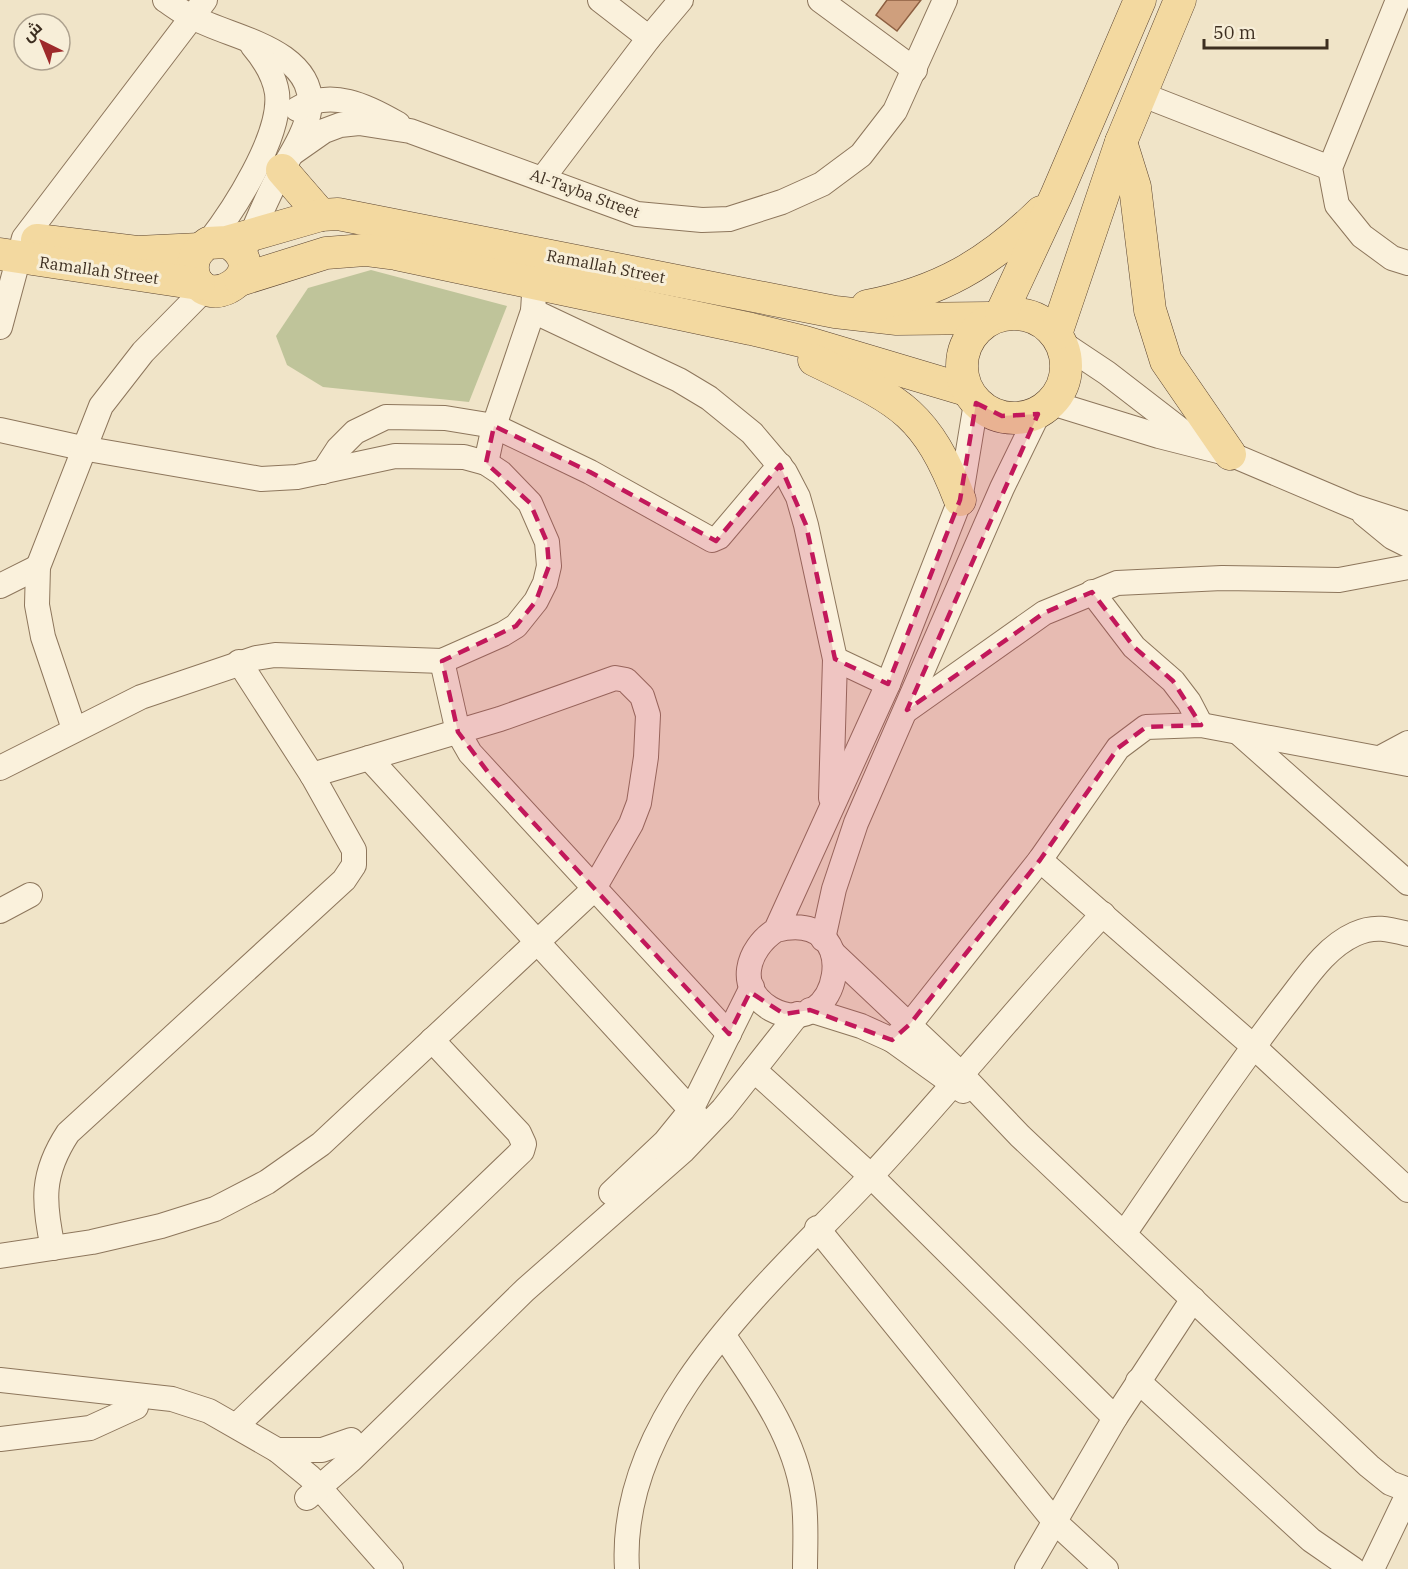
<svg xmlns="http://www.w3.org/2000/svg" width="1408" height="1569" font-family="'IBM Plex Serif',Cairo,serif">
<rect width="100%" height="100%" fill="#f0e4c8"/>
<path fill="#bfc49a" d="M371,270L507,306L469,402L323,387L287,365L276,336L308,288Z"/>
<path fill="#cf9f7d" stroke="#8d5f41" stroke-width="1.5" d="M887,0H921L897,31L876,15Z"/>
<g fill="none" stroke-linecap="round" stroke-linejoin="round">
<defs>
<g id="minor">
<path d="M165,0C174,6 183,13 192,17C221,32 257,39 284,58C331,92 304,132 282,170C268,194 258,220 247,245"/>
<path d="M600,0L649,38"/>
<path d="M820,0L915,70"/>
<path d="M1398,0L1330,168L1337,205L1362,236L1392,258L1408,263"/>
<path d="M1143,95L1330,168"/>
<path d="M297,109C331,88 367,106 398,124"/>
<path d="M294,152L324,131L340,125L359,123L410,131L637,214L702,220L729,219L782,202L822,184L861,155L895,111L945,0"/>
<path d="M543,178L649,38L681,0"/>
<path d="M208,243C233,211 282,136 277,93C274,74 264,59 252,45"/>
<path d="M533,311L679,380L709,398L752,433L785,472L798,497L806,525L835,659L831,798"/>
<path d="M0,327L24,238L205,0"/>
<path d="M1062,343L1107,373L1195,441"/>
<path d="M1052,403L1159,436L1230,454L1355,507L1408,524"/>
<path d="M0,430L82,448L261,479L297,477L395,456L464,457L486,463L501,473L530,503L547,542L549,566L545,583L536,601L516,626L503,634L442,661L275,655L256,658L141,697L0,768"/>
<path d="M486,463L494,426L533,311L534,295"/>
<path d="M323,472L338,449L355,432L386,417L445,418L494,426L590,472L712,540L719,537L780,465"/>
<path d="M1364,514L1392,537L1408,545"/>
<path d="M0,586L38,567"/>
<path d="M1092,592L1134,647L1173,681L1189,702L1201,725"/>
<path d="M835,659L888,684"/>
<path d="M442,661L458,732L470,753L729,1034"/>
<path d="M907,710L1044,613L1117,583L1222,578L1339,580L1408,567"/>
<path d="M74,729L43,637L37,605L38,567L101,406L143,352L205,289"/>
<path d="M1239,733L1408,883"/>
<path d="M369,758L701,1121"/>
<path d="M1380,758L1408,743"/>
<path d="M1040,860L1253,1046L1408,1190"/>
<path d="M0,911L30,895"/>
<path d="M776,930C868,907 840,1047 771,1009C735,988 747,949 776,930L888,684L960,500L976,403"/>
<path d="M823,939L834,889L856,823L1002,488L1038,414"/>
<path d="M833,953L960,1073L1020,1136L1369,1466L1390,1483L1408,1490"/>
<path d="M810,1010L861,1026L892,1040L963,1091"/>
<path d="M892,1040L910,1024L1040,860L1118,748L1146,727L1201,725L1408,764"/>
<path d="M754,1070L871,1176L1115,1418"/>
<path d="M611,1193L665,1142L691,1110L752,987"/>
<path d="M817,1228L1055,1522L1106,1569"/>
<path d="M1124,1234C1177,1157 1228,1079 1285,1005C1305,980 1324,948 1355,934C1374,925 1389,929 1408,934"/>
<path d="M53,1248C43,1202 41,1174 68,1133L344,880L354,865V850L312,775L239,662"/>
<path d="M0,1256L92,1242L161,1226L215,1209L267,1182L321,1144L593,890L631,824L639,803L646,757L648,715L642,696L626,680L615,678L500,719L312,775"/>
<path d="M724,1336C757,1385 794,1435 803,1495C807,1519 805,1545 805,1569"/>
<path d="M0,1380L172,1399L209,1411L277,1450L310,1477L391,1569"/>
<path d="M1138,1381L1311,1540L1353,1569"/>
<path d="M237,1425L522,1151L524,1144L519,1133L432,1040"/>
<path d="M0,1439L90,1428L136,1407"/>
<path d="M277,1450H322L351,1440"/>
<path d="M307,1498L351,1460L525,1290L683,1151L723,1109L798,1014"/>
<path d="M627,1569C617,1411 773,1281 871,1176C951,1090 1024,999 1103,914"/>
<path d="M1027,1569L1115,1418L1193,1299"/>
<path d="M1372,1569L1408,1494"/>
</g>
<g id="major">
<path d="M1121,142L1135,187L1150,310L1166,361L1230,454"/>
<path d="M282,170L321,215"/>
<path d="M37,240L137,252L200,249"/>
<path d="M227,242C279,272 200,319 193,270C192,257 198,250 208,243L227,242L321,215L338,214L835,312L897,319L989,318"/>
<path d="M0,254L199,284"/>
<path d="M240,280L326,253L365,250L396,254L751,329L805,342L966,390"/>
<path d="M867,306C939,292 988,264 1041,212"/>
<circle cx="1014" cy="366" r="52"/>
<path d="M1001,314L1056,196L1140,0"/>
<path d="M1056,334L1121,142L1180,0"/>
<path d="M814,360C897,400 925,409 960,500"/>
</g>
</defs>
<use href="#minor" stroke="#8d765c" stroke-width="26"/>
<use href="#major" stroke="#5b4430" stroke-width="33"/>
<use href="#minor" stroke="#faf1dc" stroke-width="24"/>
<use href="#major" stroke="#f3d9a0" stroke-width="32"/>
</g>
<path fill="#c2185b" fill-opacity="0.2" stroke="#c2185b" stroke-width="4.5" stroke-dasharray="12 8" stroke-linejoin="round" d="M976,403L1002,416L1038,414L907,710L1044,613L1092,592L1134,647L1173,681L1201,725L1146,727L1118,748L1040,860L910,1024L892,1040L810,1010L784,1014L750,992L729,1034L493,779L458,732L442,661L516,626L536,601L549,566L547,542L530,503L486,463L494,426L590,472L716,541L780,465L806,525L835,659L888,684L960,500Z"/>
<g text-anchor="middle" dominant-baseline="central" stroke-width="6" stroke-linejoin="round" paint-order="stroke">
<g font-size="16" fill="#3d2e20" stroke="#f7eed8">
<text transform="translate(585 193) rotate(20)">Al-Tayba Street</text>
<text transform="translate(606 266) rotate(11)">Ramallah Street</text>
<text transform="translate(99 270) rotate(8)">Ramallah Street</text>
</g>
</g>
<g transform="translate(42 42) rotate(317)"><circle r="28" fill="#f7eed8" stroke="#ada18e" stroke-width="1.5"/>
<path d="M0-4.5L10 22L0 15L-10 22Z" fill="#9e2a2b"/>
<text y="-9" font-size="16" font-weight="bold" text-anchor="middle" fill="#3d2e20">ش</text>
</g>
<path d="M1204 39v9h123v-9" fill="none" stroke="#3d2e20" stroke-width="3"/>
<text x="1213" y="39" font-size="18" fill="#3d2e20" stroke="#f7eed8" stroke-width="4.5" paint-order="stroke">50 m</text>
</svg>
